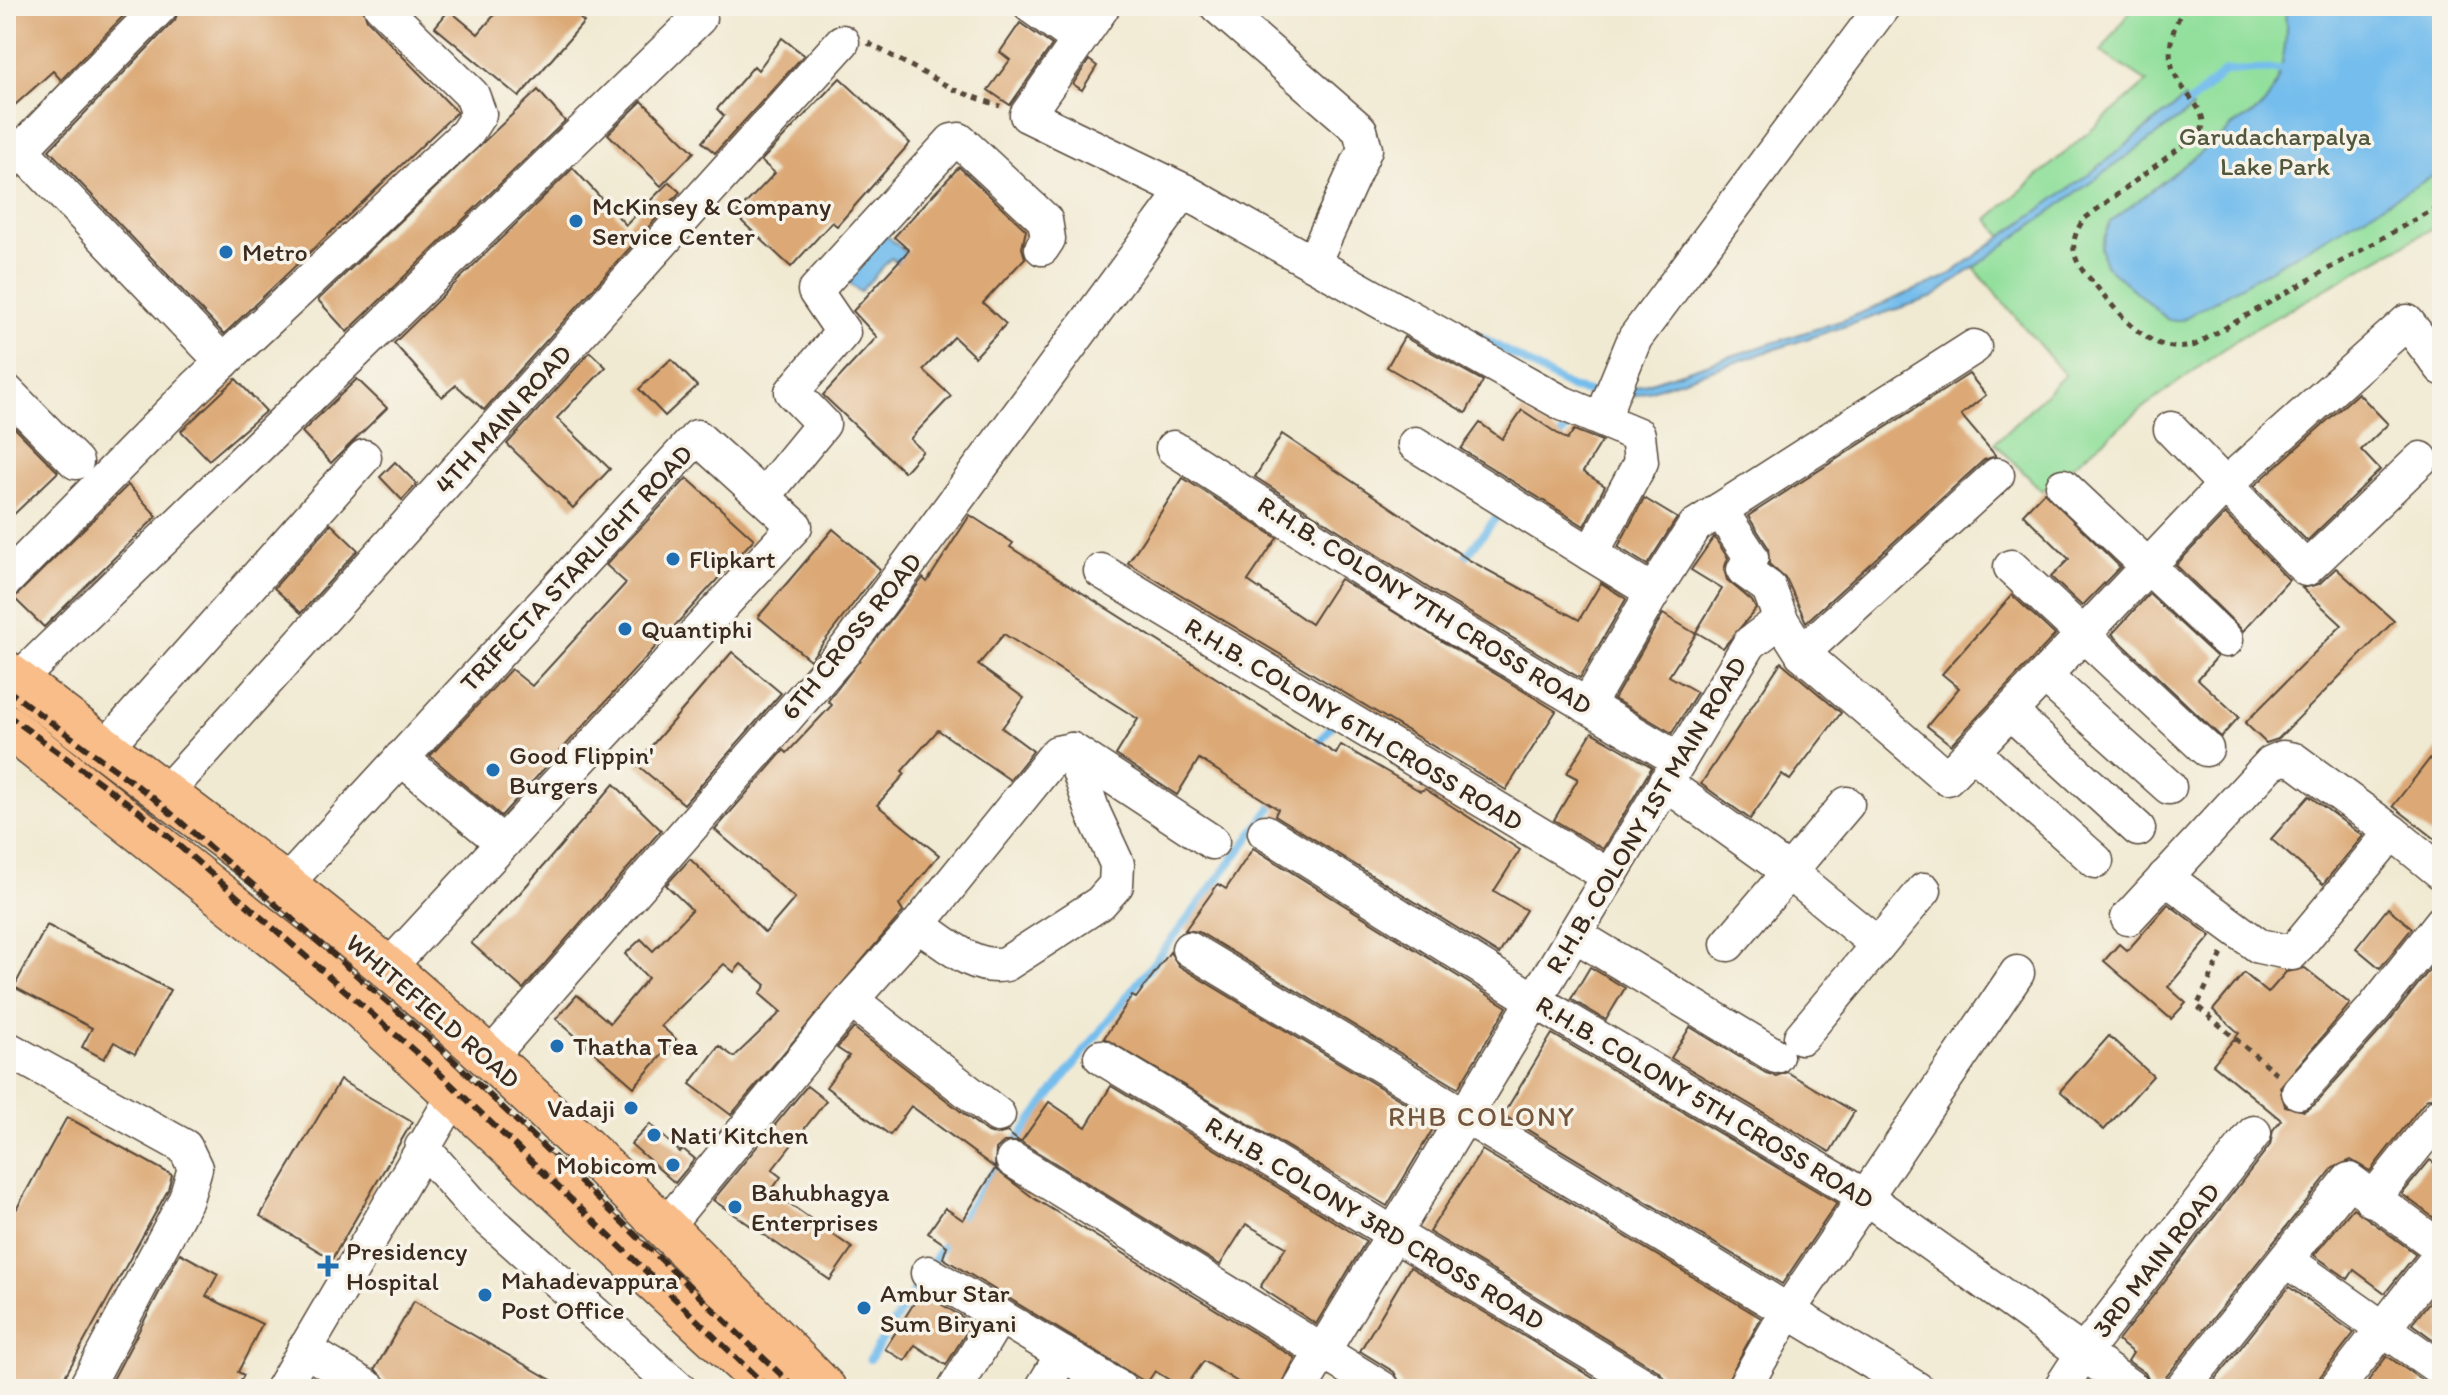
<svg xmlns="http://www.w3.org/2000/svg" width="2448" height="1395" font-family="Itim,sans-serif">
<rect width="100%" height="100%" fill="#f7f3e8"/>
<filter id="ink" filterUnits="userSpaceOnUse"><feTurbulence type="fractalNoise" baseFrequency=".0125" numOctaves="2"/><feDisplacementMap in="SourceGraphic" scale="16" xChannelSelector="R" yChannelSelector="G"/><feConvolveMatrix kernelMatrix="1 2 1 2 8 2 1 2 1" color-interpolation-filters="sRGB"/></filter>
<filter id="wash" filterUnits="userSpaceOnUse"><feTurbulence type="fractalNoise" baseFrequency=".006" numOctaves="4" result="noise"/><feDisplacementMap in="SourceGraphic" scale="32" xChannelSelector="R" yChannelSelector="G"/><feGaussianBlur stdDeviation="1.8" result="paint"/><feColorMatrix in="noise" values="0 0 0 0 0 0 0 0 0 0 0 0 0 0 0 0 0 1.4 0 .05"/><feComposite in="paint" operator="in"/></filter>
<g filter="url(#wash)">
<rect width="100%" height="100%" fill="#f1ead3"/>
<path fill="#93e09d" stroke="#67855e" stroke-width="2" d="M2134,6H2442V223L2239,338L2144,407L2042,491L1995,443L2065,375L1974,268L2006,241L1988,219L2147,82L2101,52Z"/>
<g fill="#75bded" stroke="#587486" stroke-width="2">
<path d="M2284,6H2442V171L2181,320H2168L2104,264L2101,247L2110,222L2226,133C2235,120 2249,119 2261,108C2282,86 2290,36 2284,6Z"/>
<path d="M2184,99L2192,109L1933,297L1621,400L1619,392L1844,320L1946,277L2088,175Z"/>
<path d="M886,235L917,262L908,273L891,258L860,292L845,280Z"/>
</g>
<g fill="none" stroke-linecap="round" stroke-linejoin="round">
<g stroke="#75bded" stroke-width="8">
<path d="M2181,111L2225,71L2288,69"/>
<path d="M1357,266L1571,388L1603,395"/>
<path d="M1555,443L1574,419"/>
<path d="M1459,565L1502,510"/>
<path d="M1313,750L1336,720"/>
<path d="M931,1264C1036,1101 1166,955 1279,797"/>
<path d="M870,1359L922,1279"/>
</g>
</g>
<g id="blocks">
<g fill="#dca976">
<path d="M6,6H133L61,80L53,71L6,113Z"/>
<path d="M180,6H362L367,20L457,112L224,334L49,150L175,20Z"/>
<path d="M502,6H565L584,22L519,97L435,27L449,10L478,34Z"/>
<path d="M1020,23L1052,45L1010,105L988,90L1010,60L1000,52Z"/>
<path d="M782,38L804,55L715,153L702,142L724,116L717,109L754,66L758,70Z"/>
<path d="M1089,60L1097,66L1082,90L1073,84Z"/>
<path d="M840,78L910,143L837,226L832,222L791,267L735,215L775,173L761,161Z"/>
<path d="M538,90L565,121L347,332L318,300Z"/>
<path d="M642,101L694,152L661,186L608,134Z"/>
<path d="M959,167L1026,230L1022,248L1025,258L983,303L1006,324L975,357L954,337L923,370L951,396L910,439L923,451L904,472L823,395L877,337L853,311L909,250L894,237Z"/>
<path d="M573,168L626,225L669,182L680,192L484,410L456,385L442,397L394,343Z"/>
<path d="M1404,337L1483,381L1466,413L1387,367Z"/>
<path d="M590,352L606,367L557,418L610,469L573,508L507,444Z"/>
<path d="M671,359L697,386L665,416L639,389Z"/>
<path d="M1969,374L1986,395L1961,415L1996,456L1984,460L1806,622L1787,580L1769,564L1768,547L1748,516Z"/>
<path d="M236,379L266,411L209,460L181,431Z"/>
<path d="M357,379L387,408L331,463L302,432Z"/>
<path d="M2358,393L2388,424L2361,450L2380,470L2307,541L2254,486Z"/>
<path d="M1522,410L1567,440L1574,430L1602,441L1583,472L1605,486L1584,526L1461,449L1480,423L1502,439Z"/>
<path d="M6,419L58,472L6,522Z"/>
<path d="M1282,434L1469,560L1579,620L1601,583L1626,599L1580,678L1430,589L1255,477Z"/>
<path d="M395,462L417,484L402,500L380,477Z"/>
<path d="M687,478L754,539L501,816L430,756L511,669L532,686L626,583L606,565Z"/>
<path d="M1183,478L1277,538L1248,581L1311,624L1340,579L1556,711L1506,790L1128,563Z"/>
<path d="M128,485L157,516L44,627L14,598Z"/>
<path d="M2044,492L2120,567L2082,606L2051,577L2069,559L2023,514Z"/>
<path d="M1644,498L1677,518L1647,565L1618,547Z"/>
<path d="M2225,514L2289,580L2243,631L2176,565Z"/>
<path d="M970,515L1013,543L1010,547L1336,754L1341,745L1420,791L1425,789L1520,850L1494,891L1526,910L1499,954L1275,815L1278,809L1199,759L1177,795L1116,755L1138,719L1004,634L978,665L1024,698L1002,728L1033,751L1010,780L938,730L902,771L905,774L877,805L939,855L899,905L903,912L731,1115L690,1084L719,1046L734,1057L781,1012L760,994L766,985L741,964L734,972L724,964L661,1026L676,1039L634,1087L556,1019L577,995L610,1023L648,978L625,954L641,939L653,951L692,910L666,885L690,859L765,933L795,898L715,830L784,750L787,753L832,705L828,701L923,578L927,582Z"/>
<path d="M331,524L358,550L301,613L274,588Z"/>
<path d="M833,529L880,569L810,660L758,617Z"/>
<path d="M1714,537L1728,558L1724,569L1727,580L1752,601L1756,609L1723,648L1696,632L1722,589L1691,570Z"/>
<path d="M2336,568L2394,621L2278,739L2266,743L2245,723L2342,625L2302,588L2319,584Z"/>
<path d="M2149,594L2217,657L2198,679L2239,717L2221,737L2112,634Z"/>
<path d="M2012,595L2055,635L1951,745L1927,726L1959,688L1942,674Z"/>
<path d="M1663,614L1696,634L1669,676L1697,692L1672,733L1614,699Z"/>
<path d="M732,652L781,693L684,804L636,764Z"/>
<path d="M1781,662L1841,713L1790,780L1782,774L1750,819L1701,784Z"/>
<path d="M1592,732L1652,767L1603,849L1554,820L1578,779L1567,773Z"/>
<path d="M2442,743V844L2393,806Z"/>
<path d="M614,784L661,830L523,989L471,943L520,893Z"/>
<path d="M2309,796L2363,836L2323,884L2271,839Z"/>
<path d="M1253,848L1507,1007L1458,1088L1199,932L1185,930L1218,884L1226,889Z"/>
<path d="M2168,904L2211,936L2168,987L2186,1003L2171,1019L2104,961L2119,944L2127,951Z"/>
<path d="M2388,908L2412,928L2380,968L2356,948Z"/>
<path d="M47,925L170,990L135,1054L114,1042L104,1059L82,1047L92,1028L14,987Z"/>
<path d="M1170,952L1179,966L1437,1122L1387,1206L1104,1038L1132,996L1136,998Z"/>
<path d="M2442,954V1093L2426,1100L2370,1171L2351,1160L2333,1168L2166,1377L2162,1389H2153L2145,1373L2128,1361L2133,1353L2118,1341L2270,1145L2273,1130L2281,1120L2213,1064L2239,1033L2213,1010L2244,973L2268,993L2286,972L2305,968L2350,1004L2280,1087L2285,1106L2304,1111L2314,1105L2389,1021Z"/>
<path d="M1590,967L1625,988L1606,1020L1571,999Z"/>
<path d="M1690,1027L1766,1073L1776,1076L1787,1072L1854,1112L1830,1152L1671,1058Z"/>
<path d="M854,1028L986,1131L996,1135L1007,1132L1020,1142H1004L996,1149L995,1168L911,1106L890,1135L826,1087L849,1056L837,1048Z"/>
<path d="M1552,1034L1837,1203L1782,1284L1503,1115Z"/>
<path d="M2109,1036L2153,1076L2104,1130L2060,1091Z"/>
<path d="M340,1080L412,1122L332,1259L260,1216Z"/>
<path d="M807,1086L826,1101L772,1170L781,1177L771,1191L852,1248L830,1280L713,1200Z"/>
<path d="M1111,1086L1366,1241L1316,1324L1260,1287L1286,1247L1246,1224L1220,1265L1021,1142L1049,1102L1086,1127Z"/>
<path d="M67,1117L172,1175L168,1190L58,1389H6V1228Z"/>
<path d="M650,1124L680,1152L683,1149L695,1159L675,1183L631,1144Z"/>
<path d="M1482,1150L1761,1318L1723,1389H1670L1660,1372L1429,1232Z"/>
<path d="M2430,1160L2442,1169V1224L2402,1194Z"/>
<path d="M995,1169L1035,1199L1295,1358L1280,1389H1249L1204,1361L1184,1389L1155,1371L1147,1383L943,1258L947,1246L928,1233L945,1208L963,1220Z"/>
<path d="M2353,1208L2416,1254L2385,1293L2354,1270L2348,1279L2314,1255Z"/>
<path d="M180,1253L218,1274L206,1296L262,1324L238,1372L244,1375L236,1389H108Z"/>
<path d="M1410,1267L1611,1389H1403L1394,1372L1360,1351Z"/>
<path d="M2442,1286V1346L2412,1324Z"/>
<path d="M2289,1287L2354,1333L2320,1377L2316,1389H2208Z"/>
<path d="M921,1292L972,1323L946,1365L915,1345L905,1361L885,1349Z"/>
<path d="M414,1301L567,1389H395L389,1385L375,1369Z"/>
<path d="M2387,1356L2423,1381L2418,1389H2379L2368,1381Z"/>
</g>
</g>
</g>
<g filter="url(#ink)">
<use href="#blocks" fill-opacity="0" stroke="#564739" stroke-width="2"/>
<g fill="none" stroke-linecap="round" stroke-linejoin="round">
<defs>
<g id="minor">
<path d="M1031,6L1078,39"/>
<path d="M1103,6L1027,115L1184,191L1562,403L1638,435L1641,462L1591,554L1653,592L1587,706"/>
<path d="M1217,6L1360,130L1365,149L1313,263"/>
<path d="M21,150L223,362"/>
<path d="M6,165L161,6"/>
<path d="M6,391L76,462"/>
<path d="M1606,420L1609,401L1635,338L1883,6"/>
<path d="M2171,429L2306,569L2421,459"/>
<path d="M1415,444L1591,554"/>
<path d="M1173,448L1419,606L1679,760"/>
<path d="M2063,486L2226,640"/>
<path d="M764,496L823,424L792,392L843,332L815,291L952,141L959,140L1045,220L1048,239L1042,248"/>
<path d="M1720,510L1751,557L1744,570L1769,588L1781,620L1802,653L1947,778L2225,485L2407,322L2442,368"/>
<path d="M2011,567L2206,749"/>
<path d="M1101,571L1609,876"/>
<path d="M6,580L197,386L466,134L479,114L472,95L381,6"/>
<path d="M1653,592L1695,526L1974,347"/>
<path d="M1802,653L1997,475"/>
<path d="M2045,676L2169,787"/>
<path d="M17,681L699,18"/>
<path d="M2010,712L2138,829"/>
<path d="M105,748L364,457"/>
<path d="M1974,753L2096,861"/>
<path d="M401,758L503,843"/>
<path d="M1665,783L1789,872L1878,945"/>
<path d="M164,795L842,42"/>
<path d="M1265,832L1534,1000L1864,1196L2133,1389"/>
<path d="M2165,877L2259,946L2292,953L2392,832L2442,873"/>
<path d="M284,886L697,437L795,526L388,968"/>
<path d="M2128,918L2271,763L2283,758L2294,760L2392,832"/>
<path d="M918,925L1057,753L1072,750L1212,842"/>
<path d="M1574,934L1776,1056"/>
<path d="M1728,944L1847,804"/>
<path d="M1189,949L1917,1389"/>
<path d="M851,1000L998,1115"/>
<path d="M1801,1037L1924,890"/>
<path d="M6,1048L185,1147L195,1168L186,1199L85,1389"/>
<path d="M1101,1057L1650,1389"/>
<path d="M489,1058L846,649L1184,191"/>
<path d="M2299,1092L2374,1008L2442,922"/>
<path d="M422,1147L475,1207L679,1389"/>
<path d="M1013,1160L1383,1389"/>
<path d="M2372,1200L2442,1113"/>
<path d="M665,1227L851,1000L918,925C945,942 973,971 1006,964L1100,903L1116,885L1117,864L1093,812L1072,750"/>
<path d="M2286,1260L2442,1370"/>
<path d="M928,1273L1121,1389"/>
<path d="M304,1349L370,1389"/>
<path d="M282,1389L455,1094"/>
<path d="M955,1389L999,1316"/>
<path d="M1042,1389L1063,1354"/>
<path d="M1300,1389L1750,643L1781,620"/>
<path d="M1743,1389L1788,1311L2017,973"/>
<path d="M2060,1389L2084,1352L2254,1133"/>
<path d="M2182,1389L2349,1180L2442,1249"/>
<path d="M2336,1389L2442,1253"/>
</g>
<g id="major">
<path d="M6,672C133,772 266,865 389,969C543,1100 684,1246 825,1389"/>
<path d="M6,725L349,997L771,1389"/>
</g>
</defs>
<use href="#minor" stroke="#564739" stroke-width="37"/>
<use href="#major" stroke="#564739" stroke-width="45"/>
<g stroke="#564739" stroke-width="5" stroke-dasharray="6 6" stroke-linecap="butt">
<path d="M2185,6C2139,85 2216,97 2201,132L2084,219C2071,237 2070,253 2083,271C2113,303 2145,360 2195,345L2442,204"/>
<path d="M868,43L955,90L1000,106"/>
<path d="M2222,954L2197,1006L2277,1074"/>
</g>
<use href="#minor" stroke="#fff" stroke-width="34"/>
<use href="#major" stroke="#f8bd89" stroke-width="42"/>
<g stroke="#3b2a1e" stroke-width="6" stroke-dasharray="12 6" stroke-linecap="butt">
<path d="M6,689L151,796L447,1054L796,1389"/>
<path d="M6,714L139,811L434,1068L769,1389"/>
</g>
</g>
</g>
<g fill="#1f6fb2" stroke="#f7f3e8" stroke-width="3">
<circle cx="576" cy="221" r="8"/>
<circle cx="226" cy="252" r="8"/>
<circle cx="673" cy="559" r="8"/>
<circle cx="625" cy="629" r="8"/>
<circle cx="493" cy="770" r="8"/>
<circle cx="557" cy="1046" r="8"/>
<circle cx="631" cy="1108" r="8"/>
<circle cx="654" cy="1135" r="8"/>
<circle cx="673" cy="1165" r="8"/>
<circle cx="735" cy="1207" r="8"/>
<path d="M324 1254h8v8h8v8h-8v8h-8v-8h-8v-8h8z"/>
<circle cx="485" cy="1295" r="8"/>
<circle cx="864" cy="1308" r="8"/>
</g>
<g text-anchor="middle" dominant-baseline="central" stroke-width="7" stroke-linejoin="round" paint-order="stroke">
<g font-size="26" fill="#51583e" stroke="#f7f3e8">
<text x="2275" y="136">Garudacharpalya<tspan x="2275" dy="30">Lake Park</tspan></text>
</g>
<g font-size="26" fill="#3b2a1e" stroke="#f7f3e8" text-anchor="start">
<text x="592" y="206">McKinsey &amp; Company<tspan x="592" dy="30">Service Center</tspan></text>
<text x="242" y="252">Metro</text>
<text x="689" y="559">Flipkart</text>
<text x="641" y="629">Quantiphi</text>
<text x="509" y="755">Good Flippin'<tspan x="509" dy="30">Burgers</tspan></text>
<text x="573" y="1046">Thatha Tea</text>
<text x="615" y="1108" text-anchor="end">Vadaji</text>
<text x="670" y="1135">Nati Kitchen</text>
<text x="657" y="1165" text-anchor="end">Mobicom</text>
<text x="751" y="1192">Bahubhagya<tspan x="751" dy="30">Enterprises</tspan></text>
<text x="346" y="1251">Presidency<tspan x="346" dy="30">Hospital</tspan></text>
<text x="501" y="1280">Mahadevappura<tspan x="501" dy="30">Post Office</tspan></text>
<text x="880" y="1293">Ambur Star<tspan x="880" dy="30">Sum Biryani</tspan></text>
</g>
<g font-size="26" fill="#3b2a1e" stroke="#f7f3e8">
<text transform="translate(503 419) rotate(-48)">4TH MAIN ROAD</text>
<text transform="translate(576 568) rotate(-47)">TRIFECTA STARLIGHT ROAD</text>
<text transform="translate(1425 605) rotate(32)">R.H.B. COLONY 7TH CROSS ROAD</text>
<text transform="translate(851 636) rotate(-51)">6TH CROSS ROAD</text>
<text transform="translate(1354 724) rotate(31)">R.H.B. COLONY 6TH CROSS ROAD</text>
<text transform="translate(1646 815) rotate(-59)">R.H.B. COLONY 1ST MAIN ROAD</text>
<text transform="translate(433 1011) rotate(41)">WHITEFIELD ROAD</text>
<text transform="translate(1705 1102) rotate(31)">R.H.B. COLONY 5TH CROSS ROAD</text>
<text transform="translate(1375 1223) rotate(31)">R.H.B. COLONY 3RD CROSS ROAD</text>
<text transform="translate(2156 1260) rotate(-52)">3RD MAIN ROAD</text>
</g>
<g font-size="28" letter-spacing="2" fill="#73563d" stroke="#f7f3e8">
<text x="1482" y="1116">RHB COLONY</text>
</g>
</g>
<rect width="2448" height="1395" fill="none" stroke="#f7f3e8" stroke-width="32"/>
</svg>
